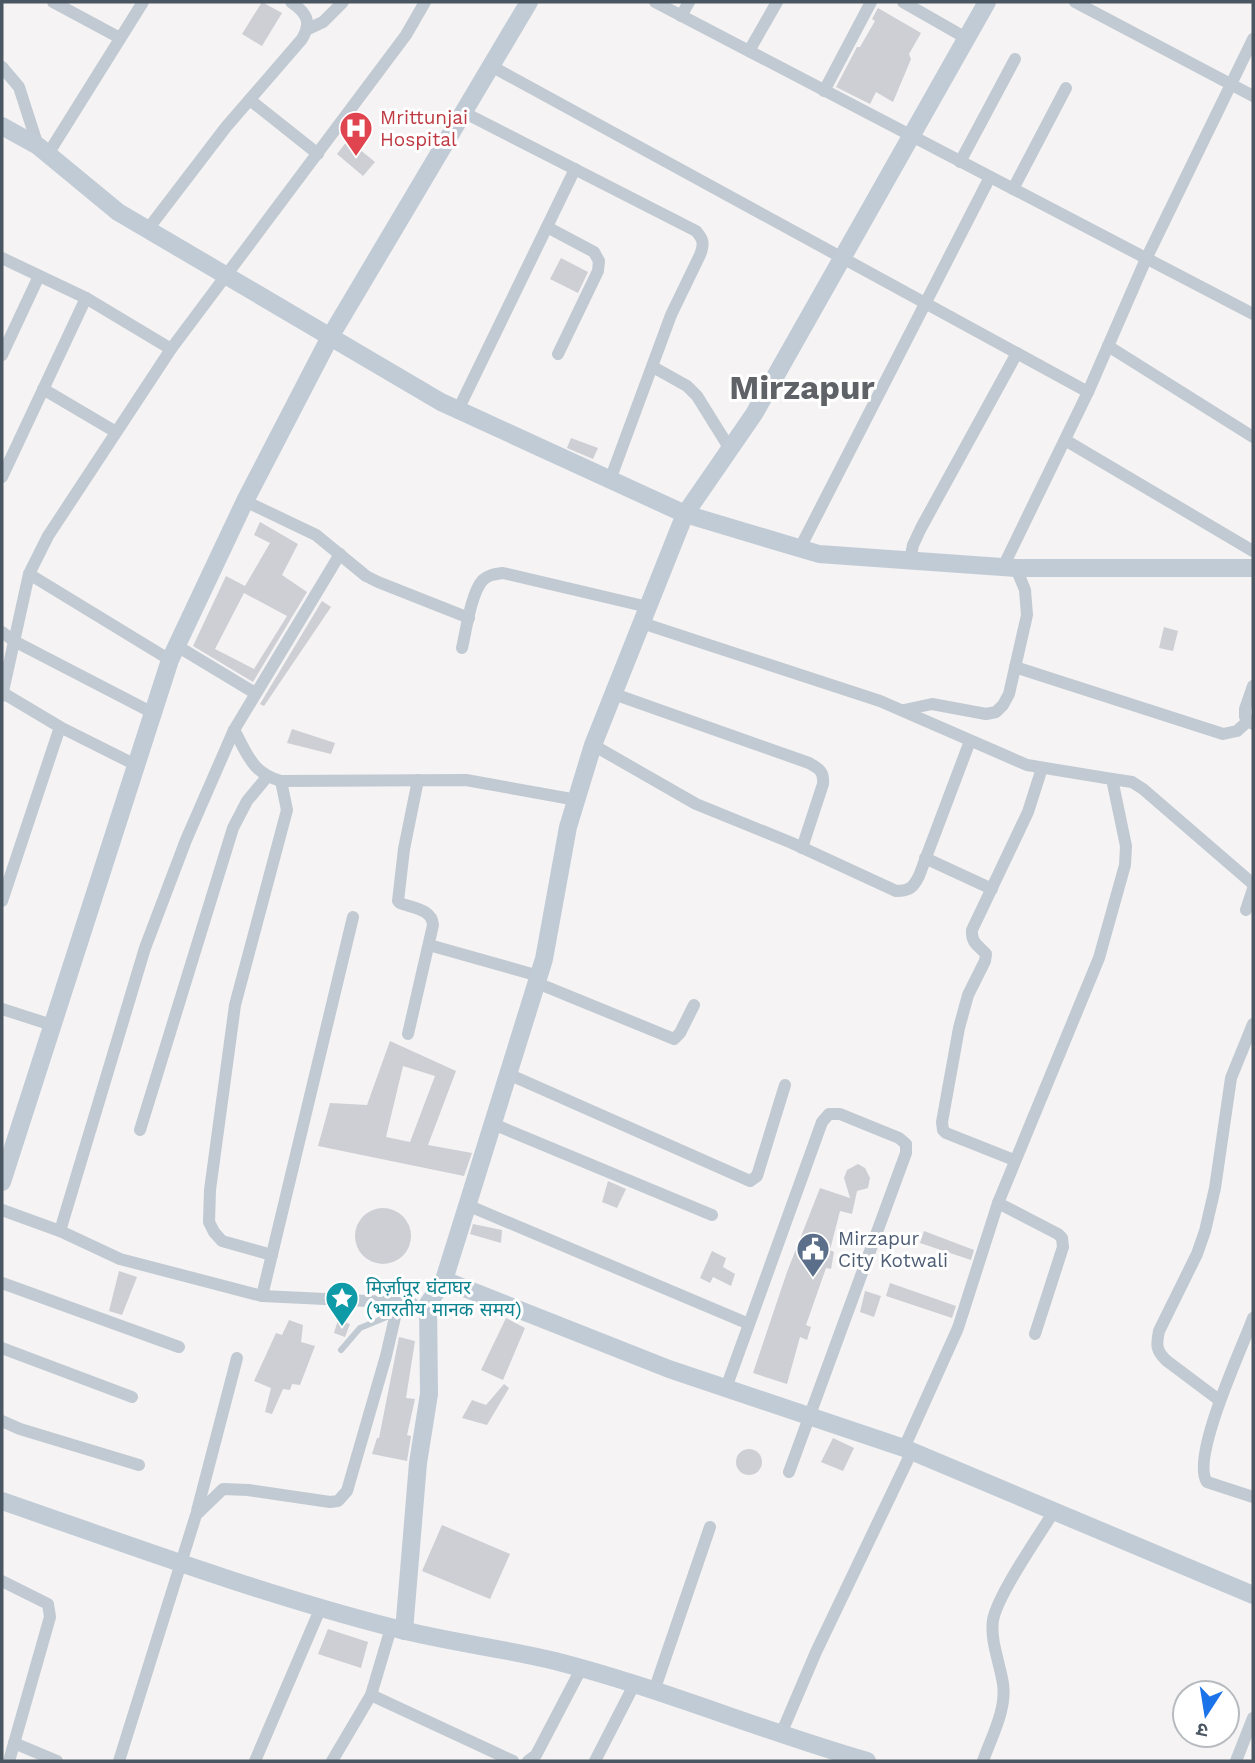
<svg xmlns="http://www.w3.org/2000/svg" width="1255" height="1763" font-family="'Work Sans','Noto Sans Devanagari',sans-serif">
<rect width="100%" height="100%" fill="#f5f3f3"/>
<g fill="#cdcfd5" fill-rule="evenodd">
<path d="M262,2L282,13L262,46L242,34Z"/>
<path d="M878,8L921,33L909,54L911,59L893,102L876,92L870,104L836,87L857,47H860L875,21L872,19Z"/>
<path d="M348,140L375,162L363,176L337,154Z"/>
<path d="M561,258L588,272L578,293L550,279Z"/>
<path d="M571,438L598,448L593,459L567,448Z"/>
<path d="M260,522L298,544L282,575L307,592L253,682L193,646L226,576L245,586L270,543L254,535ZM244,593L287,616L254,669L215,649Z"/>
<path d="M322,601L331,607L264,706L260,704Z"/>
<path d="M1164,627L1178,631L1173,651L1159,648Z"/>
<path d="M292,729L335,743L331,754L287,743Z"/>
<path d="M390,1041L456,1071L428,1145L472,1153L464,1176L318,1146L330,1103L367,1105ZM403,1066L435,1076L410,1142L386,1137Z"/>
<path d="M858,1164L865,1168L870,1178L868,1188L857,1191L852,1214L840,1211L830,1250L834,1252L831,1269L826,1268L806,1325L811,1327L807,1340L800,1337L787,1384L753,1373L787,1272L820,1188L850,1198L844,1178L847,1170Z"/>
<path d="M608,1181L626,1189L617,1208L602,1202Z"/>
<circle cx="383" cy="1236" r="28"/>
<path d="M473,1224L502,1230L501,1243L470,1234Z"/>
<path d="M924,1231L974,1250L971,1260L920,1243Z"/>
<path d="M712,1251L726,1258L723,1267L735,1274L731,1286L713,1277L710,1283L700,1278Z"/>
<path d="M119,1271L137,1277L122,1315L109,1311Z"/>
<path d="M890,1283L956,1306L952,1318L886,1296Z"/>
<path d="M865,1291L881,1296L874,1317L860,1312Z"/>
<path d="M506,1318L525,1328L503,1380L481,1370Z"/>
<path d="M289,1320L303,1325L301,1342L315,1346L300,1385L292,1384L290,1390L283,1389L272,1414L265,1412L271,1388L254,1381L276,1333L282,1335Z"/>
<path d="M338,1320L350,1324L345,1337L334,1333Z"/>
<path d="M399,1337L415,1341L406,1398L415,1399L407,1435L411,1436L407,1461L372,1454L377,1438H379Z"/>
<path d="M504,1384L509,1388L487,1425L462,1418L472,1400L486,1405Z"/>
<path d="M833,1438L854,1448L843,1471L821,1462Z"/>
<circle cx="749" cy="1462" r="13"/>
<path d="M442,1525L510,1554L490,1599L422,1571Z"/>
<path d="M328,1629L368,1642L361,1668L318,1654Z"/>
</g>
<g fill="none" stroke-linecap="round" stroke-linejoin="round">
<path stroke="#c1cad2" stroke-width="6" d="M341,1350L360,1328L394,1314"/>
<g stroke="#c1cad2" stroke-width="12">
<path d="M53,2L120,38"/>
<path d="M655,2L1253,314"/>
<path d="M903,2L966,38"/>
<path d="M1075,2L1253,96"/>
<path d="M681,16L689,2"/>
<path d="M308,29L323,22L343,2"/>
<path d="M749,51L777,2"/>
<path d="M491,66L1088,392"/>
<path d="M2,67L19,87L38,146"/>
<path d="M824,91L871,2"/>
<path d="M250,100L318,154"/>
<path d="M463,112L696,231C704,240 704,244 700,255L671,315L610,480"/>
<path d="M48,154L143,2"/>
<path d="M960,162L1015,59"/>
<path d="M1013,189L1066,88"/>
<path d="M547,227L594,252L599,261L598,271L558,354"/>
<path d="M148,229L226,127L302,39C312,22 307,13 291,2"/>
<path d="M2,258L86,298"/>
<path d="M1108,346L1253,437"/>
<path d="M2,355L39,276"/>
<path d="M653,367L687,386L697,396L730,449"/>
<path d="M43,389L116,432"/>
<path d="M458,410L575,169"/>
<path d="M1065,440L1253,551"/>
<path d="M2,477L86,298L171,349"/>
<path d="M245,501L316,535L366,576L378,582L469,618"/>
<path d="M800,548L990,177"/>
<path d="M910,560L913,545L921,528L1017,353"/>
<path d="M1003,567L1088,392L1146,259L1253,39"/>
<path d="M29,574L170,660"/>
<path d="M642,623L880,701L1027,765L1112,779L1126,846L1125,865L1099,958L998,1203L958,1328L904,1448"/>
<path d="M2,632L14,641L153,713"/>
<path d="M177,646L255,693"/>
<path d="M462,648C466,631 471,594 482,581C487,575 495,574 503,573L648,607"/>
<path d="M1015,667L1223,734L1237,731L1248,721"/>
<path d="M3,693L60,727L136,765"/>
<path d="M614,694L809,763C820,769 824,772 823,784L802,848"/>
<path d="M2,696L29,574L48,536L171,349L406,35L425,2"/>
<path d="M904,710L932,704L986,714L996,712L1003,705L1009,694L1027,615L1025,590L1016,568"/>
<path d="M1253,724L1245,717V709L1253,686"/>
<path d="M234,730C248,755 252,773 281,781L466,780L577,800"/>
<path d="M593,745L696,804L792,843L896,891C909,891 913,888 919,876L970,741"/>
<path d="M1112,779L1132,782L1143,789L1253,884"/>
<path d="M925,858L992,889"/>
<path d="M2,901L60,727"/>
<path d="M1246,910L1253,889"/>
<path d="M429,945L539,976"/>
<path d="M537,983L674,1039L680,1033L694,1005"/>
<path d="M2,1009L52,1025"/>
<path d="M408,1034L433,925C432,909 413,908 400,903L398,901L404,849L418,780"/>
<path d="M508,1074L750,1181L757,1176L785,1085"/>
<path d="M493,1124L712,1215"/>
<path d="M140,1130L233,828L247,801L267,777"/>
<path d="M1014,1160L946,1133L943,1130L942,1122L959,1028L968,995L985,961L986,954C978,945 971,943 972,930L1028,812L1042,768"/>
<path d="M998,1203L1058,1234L1062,1238L1063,1247L1035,1334"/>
<path d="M467,1205L749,1324"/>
<path d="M2,1210L60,1231L120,1259L262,1296L410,1303"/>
<path d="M60,1231L145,948L186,840L234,730L340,554"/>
<path d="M272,1255L222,1241L214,1232L209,1222L210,1190L235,1005L287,810L281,781"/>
<path d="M2,1283L179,1347"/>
<path d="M262,1296L353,917"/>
<path d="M1253,1318C1243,1346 1190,1458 1207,1482L1253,1497"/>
<path d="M2,1348L132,1397"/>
<path d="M726,1388L822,1122L829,1114H840L899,1138L906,1144V1153L789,1472"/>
<path d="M1219,1400L1167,1361C1156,1351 1156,1345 1159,1331L1197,1254L1205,1231L1215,1188L1231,1078L1253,1024"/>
<path d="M2,1421L20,1429L139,1465"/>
<path d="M197,1511L237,1358"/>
<path d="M2,1581L48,1604L50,1617L9,1761"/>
<path d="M654,1691L710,1527"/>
<path d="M371,1695L513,1761"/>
<path d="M781,1734L816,1652L912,1451"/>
<path d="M14,1743L57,1761"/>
<path d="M119,1761L196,1515L223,1489L248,1490L330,1502L338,1501L347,1491L386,1356L396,1313L412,1303"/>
<path d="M255,1761L321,1607"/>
<path d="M332,1761L371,1695L391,1628"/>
<path d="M528,1761L536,1755L581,1669"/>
<path d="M595,1761L634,1685"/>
<path d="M983,1761C991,1738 1007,1709 1003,1684C1000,1663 990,1641 993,1620C998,1594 1039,1536 1054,1511"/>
<path d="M1236,1761L1253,1718"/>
</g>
<g stroke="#c1cbd6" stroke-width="18">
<path d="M2,126L38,146L118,212L441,402L685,514L819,554L1016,568H1253"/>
<path d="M2,1182L170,660L245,501L330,337L529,2"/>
<path d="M444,1280L669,1369L904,1448L1253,1595"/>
<path d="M2,1501C132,1546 261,1594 394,1628C447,1642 502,1648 555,1661C661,1688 762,1731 867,1761"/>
<path d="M404,1631L418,1463L429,1394L428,1304L444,1280L544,959L568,827L593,745L685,514L754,414L987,2"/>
</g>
</g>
<defs>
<symbol id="hospital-pin" viewBox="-11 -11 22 30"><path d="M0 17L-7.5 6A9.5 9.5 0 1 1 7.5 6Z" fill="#e0444e" stroke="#fff"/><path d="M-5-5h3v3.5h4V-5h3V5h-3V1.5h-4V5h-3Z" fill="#fff"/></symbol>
<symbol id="civic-pin" viewBox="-11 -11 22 30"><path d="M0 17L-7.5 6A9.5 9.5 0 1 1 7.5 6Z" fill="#5c6f8a" stroke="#fff"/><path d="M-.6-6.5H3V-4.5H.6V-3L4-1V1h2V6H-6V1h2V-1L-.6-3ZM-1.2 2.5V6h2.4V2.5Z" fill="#fff"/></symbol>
<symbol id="sight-pin" viewBox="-11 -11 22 30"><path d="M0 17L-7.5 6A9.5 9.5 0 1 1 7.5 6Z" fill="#0f9aa8" stroke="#fff"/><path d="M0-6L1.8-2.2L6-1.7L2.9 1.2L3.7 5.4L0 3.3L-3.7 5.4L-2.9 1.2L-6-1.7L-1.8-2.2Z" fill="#fff"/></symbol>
</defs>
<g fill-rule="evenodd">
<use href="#hospital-pin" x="337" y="109" width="38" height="52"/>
<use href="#civic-pin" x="794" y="1230" width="38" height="52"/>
<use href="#sight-pin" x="323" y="1279" width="38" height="52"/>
</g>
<g text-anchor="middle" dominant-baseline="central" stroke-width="6" stroke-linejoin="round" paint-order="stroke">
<g font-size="19" fill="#be3a42" stroke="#fff" text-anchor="start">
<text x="380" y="117">Mrittunjai<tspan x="380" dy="22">Hospital</tspan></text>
</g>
<g font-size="19" fill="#4e5e75" stroke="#fff" text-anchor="start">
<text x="838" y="1238">Mirzapur<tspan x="838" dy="22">City Kotwali</tspan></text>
</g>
<g font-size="19" fill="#0d838f" stroke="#fff" text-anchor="start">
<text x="366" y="1287">मिर्ज़ापुर घंटाघर<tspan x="366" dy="22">(भारतीय मानक समय)</tspan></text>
</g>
<g font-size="33" font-weight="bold" fill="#5f6368" stroke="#fff">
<text x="802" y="387">Mirzapur</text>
</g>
</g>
<rect width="1255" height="1763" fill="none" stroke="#4a5661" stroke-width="7"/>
<g transform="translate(1206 1714) rotate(192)"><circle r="33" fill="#ffffff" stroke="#b7bbc0" stroke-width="2"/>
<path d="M0-5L12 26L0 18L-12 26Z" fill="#1a73e8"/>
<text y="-10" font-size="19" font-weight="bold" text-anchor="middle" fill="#4a5661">उ</text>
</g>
</svg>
